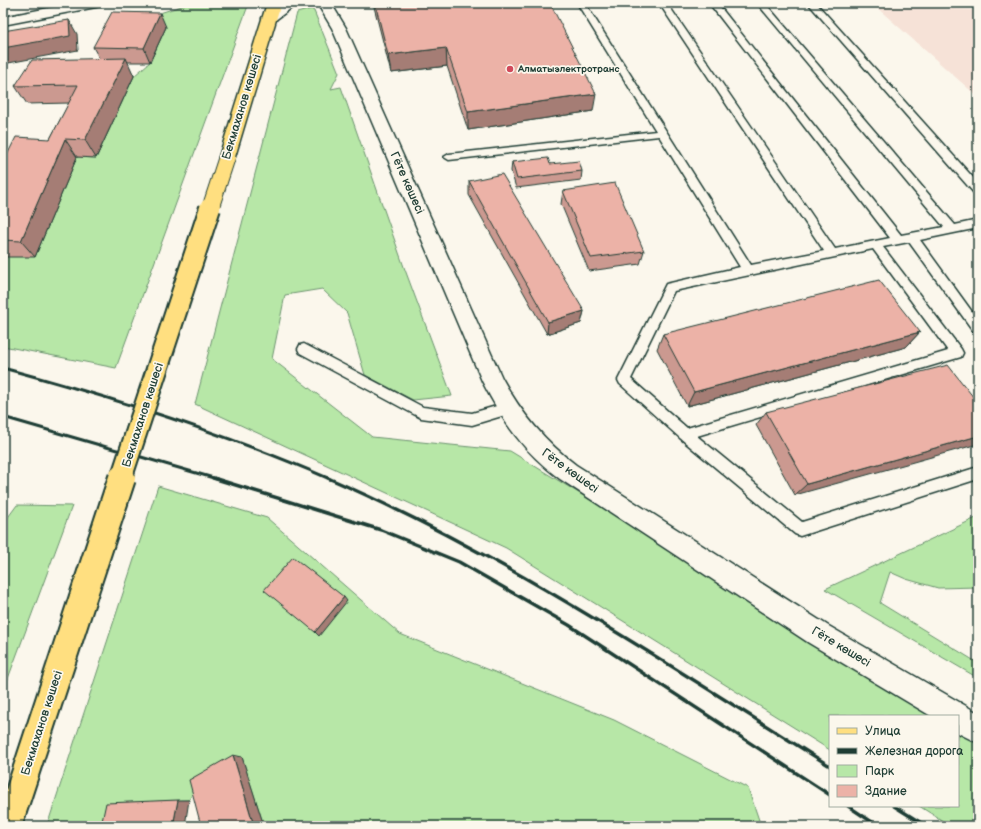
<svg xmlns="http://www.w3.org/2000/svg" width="981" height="829" font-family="'Balsamiq Sans',sans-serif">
<rect width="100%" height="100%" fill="#fbf7ec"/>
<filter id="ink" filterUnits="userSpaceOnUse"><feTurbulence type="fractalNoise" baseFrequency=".025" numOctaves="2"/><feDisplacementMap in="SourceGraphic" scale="8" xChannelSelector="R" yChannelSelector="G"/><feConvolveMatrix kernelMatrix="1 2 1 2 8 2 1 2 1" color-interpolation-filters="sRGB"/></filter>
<g filter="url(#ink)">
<path fill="#f6e2d7" d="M875,6L978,10V97Z"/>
<g fill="#b7e7a7" stroke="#6b926e">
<path d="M191,3H249L116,368L3,346V257L77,157L96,158L134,76L150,62L166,27L119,26Z"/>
<path d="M311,9L314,11L339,73L331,89L341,87L404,267L452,396L413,400L365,375L347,313L322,289L285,295L272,359L372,437L510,451L944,716H830V750L506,548L195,404L297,13Z"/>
<path d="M158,486L267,518L400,634L614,720L748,788L761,826H264L242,757L200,780L189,800L120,803L115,826H47Z"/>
<path d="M17,505L72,506L3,692V524Z"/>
<path d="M978,517V587L938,588L906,579L890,572L880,603L978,663V678L825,589Z"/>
<path d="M958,724L978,737V826H951L919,806H958Z"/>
</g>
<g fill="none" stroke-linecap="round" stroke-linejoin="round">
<defs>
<g id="lane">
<path d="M577,3H585L751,265L824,251L659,3H667L835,249L890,238L709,3H717L901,235L944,227L757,3H765L955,225L978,220V228L920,240L978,320V334L974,332L909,242L883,247L961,349L963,353L961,357L697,436L802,522L978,467V479L800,536L795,534L680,438L620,384L618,380L666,284L740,267L659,136L449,160L444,157L449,154L656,131ZM873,249L948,351L687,428L631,379L674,291Z"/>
<path d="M808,3H816L978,183V194L974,193Z"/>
<path d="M304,344L423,407L472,413L507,403L512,405L513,409L512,413L472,425L421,418L300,353L298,349L300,345Z"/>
</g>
<path id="street" d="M74,3H103L101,6L96,7L3,25V17Z"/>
<g id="secondary">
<path d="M282,3H298L274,21H264L262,18Z"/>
<path d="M317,3H331L346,28L502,378C521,413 544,441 576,465L827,625L978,713V743L958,733V716H931L809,643L560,479C523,451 503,422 482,381L332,28Z"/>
</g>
<path id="primary" d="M267,3H281L235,157L233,161L227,163L221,161L219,157Z"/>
</defs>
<use href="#lane" stroke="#1f3d34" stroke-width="3"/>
<use href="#street" stroke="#1f3d34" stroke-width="3"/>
<use href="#secondary" stroke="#1f3d34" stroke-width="3"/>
<use href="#primary" stroke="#1f3d34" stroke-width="3"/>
<use href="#lane" fill="#fbf7ec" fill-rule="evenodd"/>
<use href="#street" fill="#fbf7ec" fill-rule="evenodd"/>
<use href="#secondary" fill="#fbf7ec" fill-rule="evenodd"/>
<use href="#primary" fill="#ffdf80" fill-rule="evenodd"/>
<g stroke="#1f3d34" stroke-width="3">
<path d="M3,368C115,398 224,433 330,479"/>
<path d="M3,417L217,479"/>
</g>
<g stroke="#1f3d34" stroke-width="3.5">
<path d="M213,478L381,530L459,562L569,625L830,795"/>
<path d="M328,478C505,555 667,664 830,766"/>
<path d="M848,806L878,826"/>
<path d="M894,806L926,826"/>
</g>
<defs>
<path id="primary-bridge-far2" d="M210,209L227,157"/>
<path id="primary-bridge-far1" d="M121,479L210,208"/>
<path id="primary-bridge" d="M8,826L122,478"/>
</defs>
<use href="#primary-bridge-far2" stroke="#1f3d34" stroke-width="18" stroke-linecap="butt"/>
<use href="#primary-bridge-far1" stroke="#1f3d34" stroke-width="24" stroke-linecap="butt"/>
<use href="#primary-bridge" stroke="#1f3d34" stroke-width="30" stroke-linecap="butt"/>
<use href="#primary-bridge-far2" stroke="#ffdf80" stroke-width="16"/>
<use href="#primary-bridge-far1" stroke="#ffdf80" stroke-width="20"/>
<use href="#primary-bridge" stroke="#ffdf80" stroke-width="26"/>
</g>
<g fill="#cb9990" stroke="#1f3d34">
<path d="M373,3H550L593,111L468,130L447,66L391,73Z"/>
<path d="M166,27L150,62H127L134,76L96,158L77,157L35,257H3V163L50,139L69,103L27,104L15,86L99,58L93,47Z"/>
<path d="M512,162L550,164L582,171L581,180L516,188L511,171Z"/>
<path d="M469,181L584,311L581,323L547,334L469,195Z"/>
<path d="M563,191L644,251L640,264L589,271L561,204Z"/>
<path d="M920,332L906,347L687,406L657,349L663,334Z"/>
<path d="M978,403L795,495L756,425L766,412Z"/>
</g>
<g fill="#a57d75" stroke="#1f3d34">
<path d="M160,13L166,27L150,62L144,48Z"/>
<path d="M69,20L77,34L78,50L3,64V48Z"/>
<path d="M446,48L447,66L391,73L388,55Z"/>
<path d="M126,58L134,76L96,158L85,140Z"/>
<path d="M596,94L593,111L468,130V112Z"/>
<path d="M65,139L77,157L35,257L21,241Z"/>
<path d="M584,311L581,323L547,334L548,322Z"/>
<path d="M920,332L906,347L687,406L694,392Z"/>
<path d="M978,436V444L795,495L807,484Z"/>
<path d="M344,597L347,601L319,636L315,632Z"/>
<path d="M233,755L242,757L264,826H254Z"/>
<path d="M178,800H189L185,826H173Z"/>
</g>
<g fill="#ecb2a7" stroke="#1f3d34">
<path d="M375,3H550L596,94L468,112L446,48L388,55Z"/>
<path d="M112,12L160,13L144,48L93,47Z"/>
<path d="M69,20L70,36L3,48V31Z"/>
<path d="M126,58L85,140L65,139L21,241L3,240V163L16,137L50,139L78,85L15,86L32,60Z"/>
<path d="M548,158L550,164L579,161L582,171L517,179L512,162Z"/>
<path d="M502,174L584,311L548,322L469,181Z"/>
<path d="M615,183L644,251L591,258L563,191Z"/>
<path d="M879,280L920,332L694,392L663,334Z"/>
<path d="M948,365L978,403V436L807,484L766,412Z"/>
<path d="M293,557L344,597L315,632L264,590Z"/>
<path d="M233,755L254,826H201L189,780Z"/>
<path d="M178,800L173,826H101L106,803Z"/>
</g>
</g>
<circle fill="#d1495b" stroke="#fbf7ec" stroke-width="1.5" cx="510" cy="69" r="4"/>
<g text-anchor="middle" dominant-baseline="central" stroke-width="3.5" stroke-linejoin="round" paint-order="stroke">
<g font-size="10" font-weight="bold" fill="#1f3d34" stroke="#fbf7ec" text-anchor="start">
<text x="518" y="69">Алматыэлектротранс</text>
</g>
<g font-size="12" fill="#1f3d34" stroke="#fbf7ec">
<text transform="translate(242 107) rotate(-73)">Бекмаханов көшесі</text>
<text transform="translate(407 183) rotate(66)">Гёте көшесі</text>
<text transform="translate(143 415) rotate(-72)">Бекмаханов көшесі</text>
<text transform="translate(570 471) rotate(36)">Гёте көшесі</text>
<text transform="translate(841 647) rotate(31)">Гёте көшесі</text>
<text transform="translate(42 723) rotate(-72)">Бекмаханов көшесі</text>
</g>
</g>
<rect width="981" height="829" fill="none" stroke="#fbf7ec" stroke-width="16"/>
<rect x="8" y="8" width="965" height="813" fill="none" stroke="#1f3d34" stroke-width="1.5" filter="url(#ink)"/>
<rect x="829" y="715" width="130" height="92" fill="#fbf7ec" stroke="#a3ada2"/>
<rect x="837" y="728" width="20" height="6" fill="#ffdf80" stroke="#a3ada2"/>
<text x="865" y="735" font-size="12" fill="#1f3d34">Улица</text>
<rect x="837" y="748" width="20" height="6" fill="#1f3d34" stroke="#a3ada2"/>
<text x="865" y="755" font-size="12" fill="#1f3d34">Железная дорога</text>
<rect x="837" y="765" width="20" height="12" fill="#b7e7a7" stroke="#a3ada2"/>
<text x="865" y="775" font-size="12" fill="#1f3d34">Парк</text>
<rect x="837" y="785" width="20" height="12" fill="#ecb2a7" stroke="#a3ada2"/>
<text x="865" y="795" font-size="12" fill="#1f3d34">Здание</text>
</svg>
